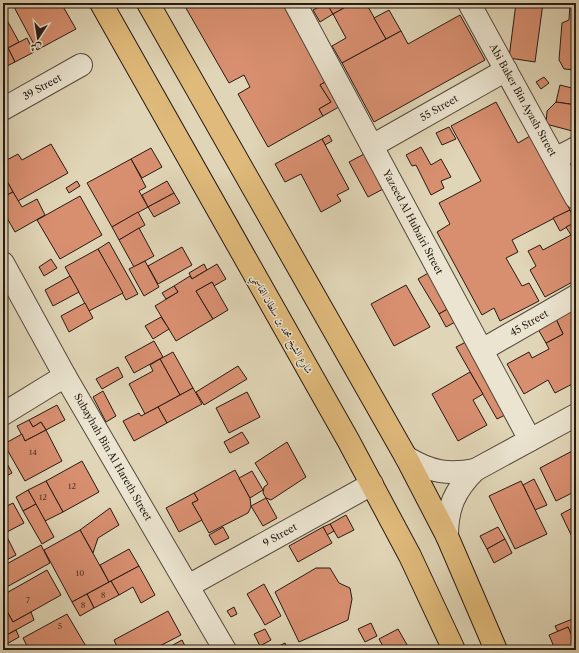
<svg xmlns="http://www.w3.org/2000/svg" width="579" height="653" font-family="'Libre Caslon Text',Amiri,serif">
<rect width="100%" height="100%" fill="#e0d5b6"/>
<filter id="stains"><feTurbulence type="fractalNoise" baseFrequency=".005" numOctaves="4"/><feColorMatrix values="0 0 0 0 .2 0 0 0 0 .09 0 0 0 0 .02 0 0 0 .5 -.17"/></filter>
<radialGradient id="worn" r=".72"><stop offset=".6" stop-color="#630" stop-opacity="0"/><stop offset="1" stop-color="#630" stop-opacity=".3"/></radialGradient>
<g fill="#d88f70" stroke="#271a14">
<path d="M21,3H61L76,29L37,50L14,7Z"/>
<path d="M183,3H282L325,82L320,85L331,102L319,109L323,116L268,147L238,94L250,87L244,75L229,83Z"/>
<path d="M327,3L333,14L320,22L313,10Z"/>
<path d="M329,3H353L333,14L327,4Z"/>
<path d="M353,3H366L386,39L342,63L332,46L346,38L333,14Z"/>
<path d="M516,3H543L535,62L509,58Z"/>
<path d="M570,3H576V70L564,69L559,60L562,23L569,20Z"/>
<path d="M389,10L401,31L386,39L374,18Z"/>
<path d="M3,13L19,42L8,48L3,38Z"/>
<path d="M460,15L485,60L374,122L342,63L401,31L408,44Z"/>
<path d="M27,38L34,52L15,62L8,48Z"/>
<path d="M8,48L15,62L3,68V51Z"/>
<path d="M544,77L549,83L541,89L536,82Z"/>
<path d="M325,82L344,104L323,116L319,109L331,102L320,85Z"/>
<path d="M560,85L576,89V105L556,102Z"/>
<path d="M496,102L518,143L530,136L570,210L512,240L518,252L506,258L522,286L529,283L539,301L500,321L494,308L482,315L437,232L450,224L439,203L481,181L451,126Z"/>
<path d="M556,102L576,105V132L546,124L547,111Z"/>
<path d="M449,127L456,139L442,145L436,133Z"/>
<path d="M329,135L332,141L325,145L322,139Z"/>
<path d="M322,139L349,189L337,195L341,201L321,212L301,174L285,182L275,164Z"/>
<path d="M51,144L68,173L18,201L3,174V162L18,154L22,160Z"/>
<path d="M421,147L431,165L441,159L451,177L441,181L444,188L431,195L416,165L412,166L406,155Z"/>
<path d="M151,148L162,167L142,178L131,159Z"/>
<path d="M366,153L385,188L368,197L349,162Z"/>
<path d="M131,159L146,187L139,191L148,207L112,227L87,183Z"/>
<path d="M3,174L13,192L3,197Z"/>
<path d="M77,181L80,186L69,193L66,188Z"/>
<path d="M167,181L174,193L148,207L142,195Z"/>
<path d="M13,192L22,207L37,199L45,215L15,232L3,211V197Z"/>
<path d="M174,193L180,203L154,217L148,207Z"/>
<path d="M80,196L102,235L60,259L37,220Z"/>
<path d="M570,210L576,222L560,231L553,218Z"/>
<path d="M138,212L145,225L119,240L112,227Z"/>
<path d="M576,222V242L573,243L576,248V280L545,297L530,270L536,266L528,251L540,245L543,250L571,235L566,227Z"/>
<path d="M139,228L154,256L134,267L119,240Z"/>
<path d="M109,242L138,294L126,300L98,249Z"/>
<path d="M182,247L192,265L158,284L148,266Z"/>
<path d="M98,249L123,293L89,311L65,267Z"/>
<path d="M51,259L57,268L44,276L39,267Z"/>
<path d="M145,261L159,287L144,296L129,269Z"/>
<path d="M204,264L207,270L192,279L189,273Z"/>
<path d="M217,264L226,279L214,286L212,282L196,291L213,319L176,341L155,306L178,292L174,286L190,276L192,279Z"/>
<path d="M430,272L451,307L439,314L418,279Z"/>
<path d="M70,276L79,292L53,306L45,290Z"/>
<path d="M212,282L228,310L213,319L196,291Z"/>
<path d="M406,285L430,327L394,346L371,304Z"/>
<path d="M174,286L178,292L166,299L162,293Z"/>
<path d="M85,303L93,318L69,332L61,316Z"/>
<path d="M451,307L459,320L446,327L439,314Z"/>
<path d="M576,308V382L555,393L548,380L524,394L507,364L529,352L532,358L549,349L546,343L563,334L556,319Z"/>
<path d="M161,317L169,329L153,339L145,326Z"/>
<path d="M556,319L563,334L546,343L538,329Z"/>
<path d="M154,341L163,357L134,373L125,357Z"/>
<path d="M468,341L509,413L497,419L456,347Z"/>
<path d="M173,352L193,388L180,395L160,359Z"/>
<path d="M160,359L180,395L145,414L129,384L153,371L150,365Z"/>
<path d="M238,366L247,379L204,405L196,392Z"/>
<path d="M118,367L123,377L102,389L96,379Z"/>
<path d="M470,372L483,394L473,400L487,425L458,441L432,394Z"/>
<path d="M193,388L202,404L167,423L158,407Z"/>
<path d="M103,391L116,416L106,422L93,397Z"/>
<path d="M247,392L260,417L229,433L216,408Z"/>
<path d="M57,405L65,420L46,430L41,422L33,427L29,420Z"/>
<path d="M158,407L167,423L134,441L123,421L139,413L141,416Z"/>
<path d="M29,420L33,427L41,422L46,430L25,441L17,426Z"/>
<path d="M46,430L62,461L25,481L4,444L22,434L25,441Z"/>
<path d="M242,432L249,443L230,453L224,442Z"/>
<path d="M287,442L306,477L271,500L266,498L263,493L264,487L268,484L255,463Z"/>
<path d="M576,449V491L556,501L540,468Z"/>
<path d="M3,456L12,473L3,478Z"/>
<path d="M82,461L99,492L63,512L46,481Z"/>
<path d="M235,470L250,498L251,507L248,513L209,533L192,503L198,500L194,493Z"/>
<path d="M252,471L263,490L250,498L239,478Z"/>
<path d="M534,479L547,505L535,510L523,485Z"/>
<path d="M46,481L63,512L45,521L28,490Z"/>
<path d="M521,481L547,534L515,549L489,496Z"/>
<path d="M28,490L36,504L23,511L16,497Z"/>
<path d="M194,493L198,500L192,503L202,520L179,532L166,508Z"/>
<path d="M266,498L277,518L263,526L251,506Z"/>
<path d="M13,503L24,523L5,533L3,529V508Z"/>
<path d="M36,504L54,537L42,544L23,511Z"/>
<path d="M576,506V545L561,514Z"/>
<path d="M110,508L119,525L98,538L93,553L80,530Z"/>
<path d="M346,515L354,530L338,538L330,524Z"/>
<path d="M330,524L334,531L327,535L323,527Z"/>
<path d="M223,527L229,538L215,545L209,535Z"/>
<path d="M323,527L332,543L298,562L289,546Z"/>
<path d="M498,527L505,539L487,549L480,536Z"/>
<path d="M3,529L16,555L3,562Z"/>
<path d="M80,530L109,582L72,602L44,550Z"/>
<path d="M505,539L512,553L494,563L487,549Z"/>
<path d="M41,545L50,563L3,589V566Z"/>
<path d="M129,549L139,566L109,582L100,565Z"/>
<path d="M139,566L155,595L141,603L133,587L119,595L111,581Z"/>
<path d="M316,568H330L339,583L350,588L352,599L348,620L299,642L275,592Z"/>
<path d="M47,570L61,595L13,622L3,604V595Z"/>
<path d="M111,581L119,595L94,608L87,594Z"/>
<path d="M264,584L281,616L265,625L247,594Z"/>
<path d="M87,594L94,608L80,616L72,602Z"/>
<path d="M234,607L237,614L231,617L227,611Z"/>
<path d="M5,608L13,622L31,612L34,620L3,637V609Z"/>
<path d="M168,611L181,635L152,650H116L118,649L114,640Z"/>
<path d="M67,614L87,648L83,650H29L23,638Z"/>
<path d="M575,618L576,635L572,636L568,627L558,632L555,626Z"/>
<path d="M371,623L377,636L365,642L358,629Z"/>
<path d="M568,627L575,643L576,642V650H548L554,647L549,635Z"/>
<path d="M265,629L271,640L260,646L254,634Z"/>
<path d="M398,629L410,650H385L379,639Z"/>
<path d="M16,630L19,637L5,645L3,641V637Z"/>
<path d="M182,640L187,650H164Z"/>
<path d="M285,643L288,650H279L277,647Z"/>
</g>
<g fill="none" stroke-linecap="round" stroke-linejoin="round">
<defs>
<g id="minor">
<path d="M295,3L530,440"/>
<path d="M469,3L576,198"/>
<path d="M3,109L81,65"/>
<path d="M372,146L506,70"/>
<path d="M555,159L576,148"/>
<path d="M3,263L65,376L225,650"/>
<path d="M482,350L576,296"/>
<path d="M3,414L65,376"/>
<path d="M406,457C430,472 448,475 475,470"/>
<path d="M447,536C447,507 455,490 475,470L576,415"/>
<path d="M188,586L372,484"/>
</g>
<g id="major">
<path d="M101,3L348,440L410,556L454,650"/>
<path d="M148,3L406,457L447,536L496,650"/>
</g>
</defs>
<use href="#minor" stroke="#55493c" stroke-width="24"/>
<use href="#major" stroke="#271a14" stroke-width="24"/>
<use href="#minor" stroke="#ebe4d0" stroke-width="22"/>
<use href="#major" stroke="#e0ba7b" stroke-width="22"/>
</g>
<g text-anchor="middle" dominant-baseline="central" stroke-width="3" stroke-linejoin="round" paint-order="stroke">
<g font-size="8" fill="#53372b">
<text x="33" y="452">14</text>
<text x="72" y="486">12</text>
<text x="43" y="497">12</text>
<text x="80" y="573">10</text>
<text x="103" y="595">8</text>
<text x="28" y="600">7</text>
<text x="83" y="605">8</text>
<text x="60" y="626">5</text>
</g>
<g font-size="10" fill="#271a14" stroke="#ebe4d0">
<text transform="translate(42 87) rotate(-29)">39 Street</text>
<text transform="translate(523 100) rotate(61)">Abi Baker Bin Ayash Street</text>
<text transform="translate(439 108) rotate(-30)">55 Street</text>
<text transform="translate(413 222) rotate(62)">Yazeed Al Hubairi Street</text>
<text transform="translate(529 323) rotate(-30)">45 Street</text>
<text transform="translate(282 324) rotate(60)">شارع الشيخ محمد بن سلطان القاسمي</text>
<text transform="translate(113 457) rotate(60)">Subayhah Bin Al Hareth Street</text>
<text transform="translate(280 535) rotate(-29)">9 Street</text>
</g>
</g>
<rect width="579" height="653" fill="none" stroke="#e0d5b6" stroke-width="16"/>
<rect x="4" y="4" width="571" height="645" fill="none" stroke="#271a14" stroke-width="2"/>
<rect x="8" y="8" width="563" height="637" fill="none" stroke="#271a14"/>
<g transform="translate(38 38) rotate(192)" stroke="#ebe4d0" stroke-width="3" paint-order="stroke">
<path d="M0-3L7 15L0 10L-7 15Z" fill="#271a14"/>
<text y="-6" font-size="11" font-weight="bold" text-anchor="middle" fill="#271a14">ش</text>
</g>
<rect width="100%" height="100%" filter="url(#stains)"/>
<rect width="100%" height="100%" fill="url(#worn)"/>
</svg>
